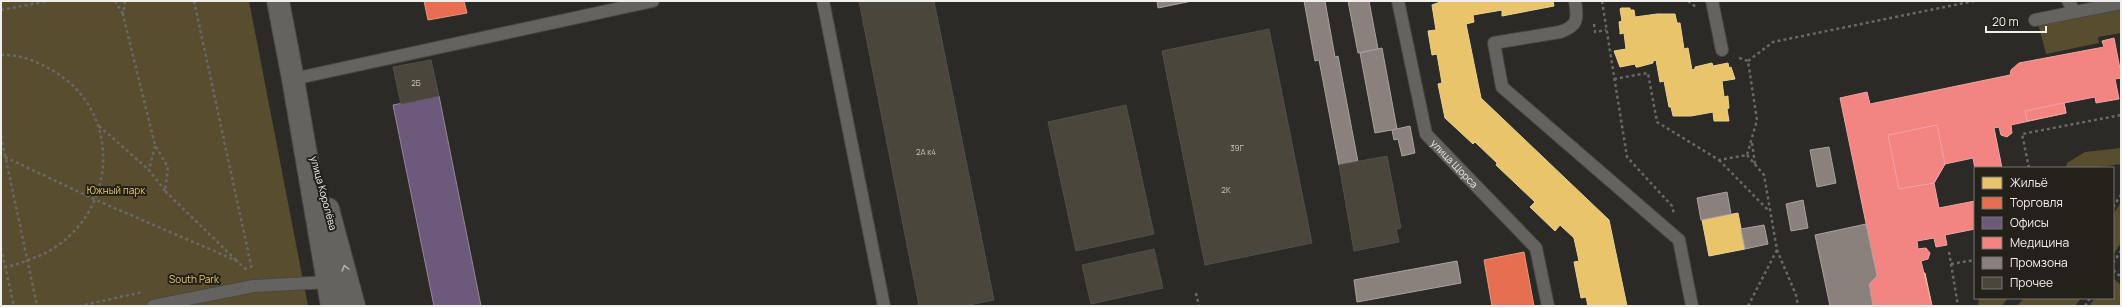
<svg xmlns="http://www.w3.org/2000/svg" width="2122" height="307" font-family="Manrope,sans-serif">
<rect width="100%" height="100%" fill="#2b2a27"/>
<g fill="#584e2f">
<path d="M1,1H249L308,306H1Z"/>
<path d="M2121,6V33L2098,37L2099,43L2046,54L2038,23Z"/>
<path d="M2121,148V164L2092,168H2066L2067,163L2085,152Z"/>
<path d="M2121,202V243L2113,255V215Z"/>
<path d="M2113,278L2121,285V306H2089L2095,298H2113Z"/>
<path d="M1979,298H2008L2002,306H1978Z"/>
<path d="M2024,298H2081L2075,306H2017Z"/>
</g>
<g fill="#e9c46a" stroke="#ebd191">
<path d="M1443,1H1553L1554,6L1502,16V10L1473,15L1474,22L1466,24L1481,98L1609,220L1627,306H1588L1586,297L1581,298L1574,262L1579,261L1574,238L1560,225L1555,231L1530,207L1535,202L1496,165L1497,163L1475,142L1473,144L1445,118L1438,84L1442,83L1437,54L1432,55L1428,31L1436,30L1432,5Z"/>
<path d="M1621,8H1630V10H1634L1635,17L1657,14H1675L1677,23H1680L1684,49L1688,48L1692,70L1695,69V67L1712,63L1713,66L1728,63L1729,68L1731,67L1735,79L1722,81L1724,97L1728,96V98L1729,108L1727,109L1729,121H1714L1713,112L1691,116H1673L1671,107H1669L1664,81L1660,82L1656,60L1653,61V63L1638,67H1636L1635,64L1620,67L1614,51L1626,49L1624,33L1620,34V31L1619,22L1622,21L1620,9Z"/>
<path d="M1738,213L1745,249L1709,256L1702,220Z"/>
<path d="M1923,273H1925L1932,306H1921L1917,285Z"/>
</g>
<g fill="#e76f51" stroke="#ea957f">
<path d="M424,1H464L467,13L428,20Z"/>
<path d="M1524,252L1534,306H1492L1484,260Z"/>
</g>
<path fill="#6d597a" stroke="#94869c" d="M439,96L481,306H434L393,105Z"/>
<g fill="#f28482" stroke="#f1a4a2">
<path d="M2114,38L2121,74V78L2115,79L2119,99L2096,103L2095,97L2064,103L2066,113L2011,125L2012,133L2007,137L2001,135L1999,127L1994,128L2002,168L1975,169L1973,158L1945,164L1934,183L1939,208L1975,201V229L1945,235L1947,245L1936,247L1934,238L1917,241L1918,249L1926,248L1930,253L1928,259L1921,261L1932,306H1873L1869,284L1877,276L1840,98L1867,92L1870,104L2010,75L2011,70L2019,63L2104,47L2102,41Z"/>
<path d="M2064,103L2066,113L2027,121L2025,111Z"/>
<path d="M1937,125L1945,164L1934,183L1899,189L1888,135Z"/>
</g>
<g fill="#8a817c" stroke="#a9a29d">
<path d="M1157,1H1192L1158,8Z"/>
<path d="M1304,1H1325L1335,57L1338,56L1358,162L1339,165L1319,60L1315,61Z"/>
<path d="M1348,1H1369L1378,49L1358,53Z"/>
<path d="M1382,48L1397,129L1375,133L1360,53Z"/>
<path d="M1410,126L1415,153L1402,156L1398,139L1394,140L1392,130Z"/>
<path d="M1829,147L1836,183L1817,187L1810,150Z"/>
<path d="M1727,192L1731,214L1701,220L1697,198Z"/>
<path d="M1803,200L1808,228L1791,231L1786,204Z"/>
<path d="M1866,224L1877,276L1869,284L1873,306H1830L1815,235Z"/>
<path d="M1764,225L1768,244L1745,249L1741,229Z"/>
<path d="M1457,261L1461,283L1357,302L1354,280Z"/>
</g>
<g fill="#4a463c" stroke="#504f4c">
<path d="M859,1H934L994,300L964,306H919Z"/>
<path d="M1269,29L1312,243L1205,265L1162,51Z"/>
<path d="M431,60L439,96L401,104L393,67Z"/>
<path d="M1126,105L1154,234L1076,251L1048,122Z"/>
<path d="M1387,156L1401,228L1396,229L1399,242L1354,251L1339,165Z"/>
<path d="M1154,249L1163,288L1091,304L1082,265Z"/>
</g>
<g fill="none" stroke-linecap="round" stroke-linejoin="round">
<defs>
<g id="lane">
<path d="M823,1L884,306"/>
<path id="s1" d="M1398,1L1426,134L1536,248L1548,306"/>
<path d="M1575,1C1578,19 1578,26 1560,32L1494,43L1502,87L1679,240L1692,306"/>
<path d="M1712,1L1722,50"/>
<path d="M2068,1L2075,12L2121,3"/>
<path d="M2035,20L2075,12"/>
<path d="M293,79L653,1"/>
<path d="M153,306L254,286L328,282"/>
</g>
<g id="secondary">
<path d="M278,1L293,79L332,306"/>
<path d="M328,209L354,306"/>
</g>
</defs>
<use href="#lane" stroke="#484745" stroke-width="14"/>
<use href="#secondary" stroke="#484745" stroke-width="24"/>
<g stroke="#696866" stroke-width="2.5" stroke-dasharray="3 3" stroke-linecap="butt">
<path d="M115,1L123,14"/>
<path d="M125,1L123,15L155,145L168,167L165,191L237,261"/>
<path d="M194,1L252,270"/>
<path d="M1602,1L1627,157L1672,206L1674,214"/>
<path d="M1688,1L1696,7"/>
<path d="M1,10L48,1"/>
<path d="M1594,24L1595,32L1606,30"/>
<path d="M1,55C18,54 36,61 50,69C127,111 118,221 39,256C27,260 14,267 1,267"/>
<path d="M1748,61L1773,42L1974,1"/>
<path d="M1614,79L1648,73L1657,122L1719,160L1747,155L1757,120L1748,61L1737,57"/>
<path d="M99,126L149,170"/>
<path d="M1,136L37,306"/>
<path d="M1752,143L1755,164"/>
<path d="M155,146L149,170L165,191"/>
<path d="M1747,155L1764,175L1777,250L1796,295L1798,306"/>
<path d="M5,157L96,200L237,261L247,270"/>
<path d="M1719,160L1769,211"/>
<path d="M2029,168L2022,134L2121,115"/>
<path d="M2113,207L2121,195"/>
<path d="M1,248L14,306"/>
<path d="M1949,252L1958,306"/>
<path d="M2113,263L2121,251"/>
<path d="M1951,264L1975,260"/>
<path d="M2113,270L2121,277"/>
<path d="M1196,293L1199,306"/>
<path d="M79,306L143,292"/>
<path d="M1748,306L1777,250"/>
<path d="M2085,306L2090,298"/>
</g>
<use href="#lane" stroke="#646360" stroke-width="12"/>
<use href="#secondary" stroke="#646360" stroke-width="22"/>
</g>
<defs><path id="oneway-chevron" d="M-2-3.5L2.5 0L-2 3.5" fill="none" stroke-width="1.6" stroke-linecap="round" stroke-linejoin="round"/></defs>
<use stroke="#b1b0ac" href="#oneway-chevron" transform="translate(345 268) rotate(-105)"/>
<g text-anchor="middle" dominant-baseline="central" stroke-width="4" stroke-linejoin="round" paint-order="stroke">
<g font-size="8" fill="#c6c5bf">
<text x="416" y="82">2Б</text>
<text x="1237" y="147">39Г</text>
<text x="926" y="151">2А к4</text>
<text x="1226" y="189">2К</text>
</g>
<g font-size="10" fill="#f0efeb" stroke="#24211b">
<text stroke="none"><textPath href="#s1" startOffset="177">улица Щорса</textPath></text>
<text transform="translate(324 193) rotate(75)">улица Королёва</text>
</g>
<g font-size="10" fill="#e4c66a" stroke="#24211b">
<text x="116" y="190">Южный парк</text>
<text x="194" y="279">South Park</text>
</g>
</g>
<rect width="2122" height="307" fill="none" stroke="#f0efeb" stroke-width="4"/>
<rect x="1974" y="167" width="140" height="132" fill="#24211b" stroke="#76736e"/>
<rect x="1982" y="177" width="20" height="12" fill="#e9c46a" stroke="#76736e"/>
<text x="2010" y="187" font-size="12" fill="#f0efeb">Жильё</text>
<rect x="1982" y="197" width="20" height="12" fill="#e76f51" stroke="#76736e"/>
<text x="2010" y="207" font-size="12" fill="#f0efeb">Торговля</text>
<rect x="1982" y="217" width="20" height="12" fill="#6d597a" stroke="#76736e"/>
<text x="2010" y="227" font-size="12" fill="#f0efeb">Офисы</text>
<rect x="1982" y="237" width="20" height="12" fill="#f28482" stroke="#76736e"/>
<text x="2010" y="247" font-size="12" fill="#f0efeb">Медицина</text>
<rect x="1982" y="257" width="20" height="12" fill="#8a817c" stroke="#76736e"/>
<text x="2010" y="267" font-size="12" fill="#f0efeb">Промзона</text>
<rect x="1982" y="277" width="20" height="12" fill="#4a463c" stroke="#76736e"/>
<text x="2010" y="287" font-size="12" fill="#f0efeb">Прочее</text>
<path d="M1986 26v6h60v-6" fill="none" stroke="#f0efeb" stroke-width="2"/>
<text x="1992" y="26" font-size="12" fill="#f0efeb" stroke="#24211b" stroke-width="3" paint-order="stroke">20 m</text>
</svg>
